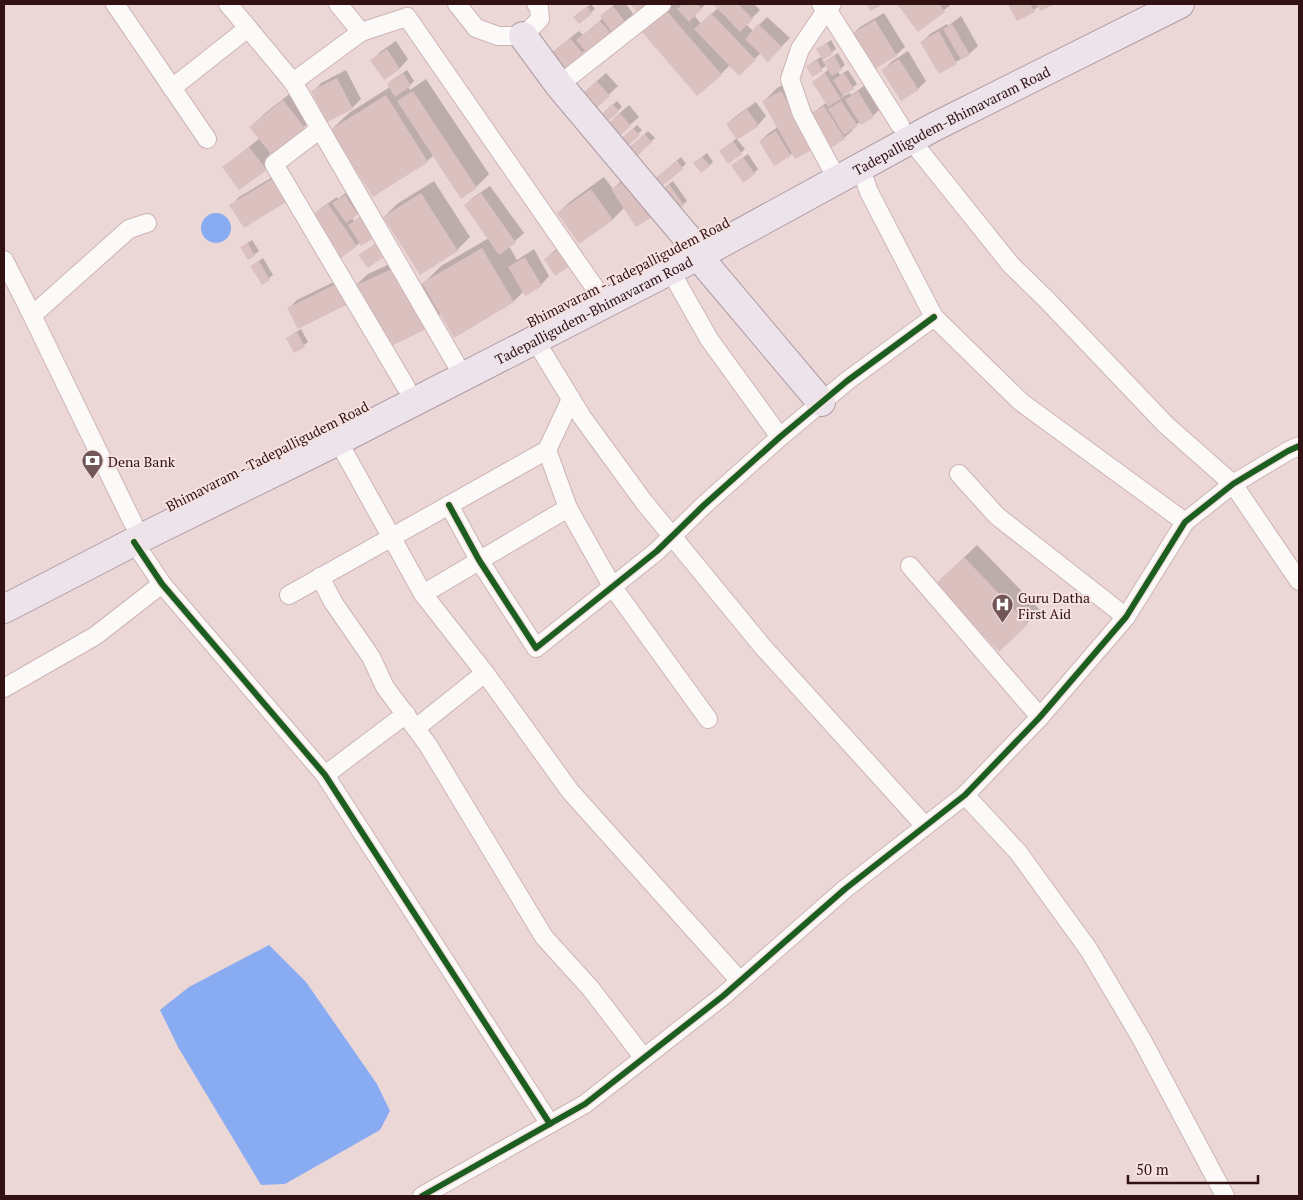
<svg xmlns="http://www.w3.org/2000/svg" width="1303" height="1200" font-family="'PT Serif',serif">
<rect width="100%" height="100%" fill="#ecd7d7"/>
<g fill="#89abf2">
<circle cx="216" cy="228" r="15"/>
<path d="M269,945L306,982L377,1084L390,1111L380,1130L285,1184L261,1185L178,1047L160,1010L189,987Z"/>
</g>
<g fill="#0003">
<path d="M591,4L595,9L579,22V13Z"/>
<path d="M615,4H626L634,15L617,30L582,53L556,49L579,31L583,35L603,18L601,16Z"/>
<path d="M673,4H704L705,5L694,15L701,24L718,8L715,4H754L760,10L746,24L753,31L767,17L790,38L768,60L761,53L739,74L730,65L721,74L656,19Z"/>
<path d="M899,4H952L918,30Z"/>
<path d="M1010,4H1053L1041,10L1039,6L1034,10L1018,19Z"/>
<path d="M884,13L905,47L896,55L852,35L860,27Z"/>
<path d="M961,16L978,46L969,54L939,72L922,42L930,34L947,24L948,26Z"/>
<path d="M831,40L836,49L822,59L824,63L838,53L845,65L838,71L840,75L848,70L857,84L840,98L850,93L851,95L867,84L882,107L873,116L861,123L860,122L852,128L853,130L844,138L825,136L790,155L760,141L769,133L778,127L764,101L777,88L794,79L813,113L827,102L814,82L829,69L827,65L813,75L807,66L822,56L818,49Z"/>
<path d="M396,41L408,59L400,68L384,78L372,61L380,52Z"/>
<path d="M908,51L926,81L918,89L883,70L891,62Z"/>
<path d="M346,70L361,99L352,108L327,121L313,92L321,83Z"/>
<path d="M407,70L414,81L408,87L410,90L426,79L489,174L476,187L462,197L434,155L427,161L331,130L349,113L390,87L388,84L392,80Z"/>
<path d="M606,73L618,86L591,111L587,90Z"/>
<path d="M297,88L317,114L304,127L269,154L274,161L266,169L224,167L260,138L251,127L264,114Z"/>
<path d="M617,101L622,107L603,124L598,119Z"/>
<path d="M756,102L766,116L758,125L737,139L745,149L741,153L721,151L737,138L727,124L736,116Z"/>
<path d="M629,105L639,117L615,138L614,118Z"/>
<path d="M637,125L642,130L624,148L619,142Z"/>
<path d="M648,131L655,138L633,158L627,151Z"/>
<path d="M707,153L713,162L709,166L699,159Z"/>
<path d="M748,154L758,169L754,173L737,162Z"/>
<path d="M681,157L686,164L660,186L659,176Z"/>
<path d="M638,171L625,207L613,219L580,243L558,213L571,201L604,177L613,189L621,181Z"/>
<path d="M281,172L294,193L285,201L231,206L239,197Z"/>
<path d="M434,181L470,237L457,250L384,217L397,204Z"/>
<path d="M673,181L687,201L676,210L665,187Z"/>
<path d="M490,186L524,233L509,246L517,260L534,249L549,276L541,285L524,291L514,301L454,336L441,313L427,327L355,286L368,274L405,257L422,285L441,266L489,238L465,205L474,197Z"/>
<path d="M353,187L366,205L352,218L354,221L369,210L381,228L341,256L313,216L321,208L337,197L338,199Z"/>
<path d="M573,239L583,253L575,262L546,259L554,251Z"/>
<path d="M252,240L259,251L248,259L242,247Z"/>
<path d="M263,258L273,275L262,284L252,266Z"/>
<path d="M346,276L347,303L289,308L297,300Z"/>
<path d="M301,329L308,342L295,351L287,338Z"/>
<path d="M977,545L1040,610L1027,623L949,572Z"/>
</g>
<g fill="#dac0bf">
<path d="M630,4H655L641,16Z"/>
<path d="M683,4H696L702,9L689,22L677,9Z"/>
<path d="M713,4H738L753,19L740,32Z"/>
<path d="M866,4H883L871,11Z"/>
<path d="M897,4H939L945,12L918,32Z"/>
<path d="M1008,4H1030L1035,12L1017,21Z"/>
<path d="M1036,4H1056L1040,11Z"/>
<path d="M587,6L592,14L579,24L573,17Z"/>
<path d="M613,6L627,24L613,34L600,16Z"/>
<path d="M666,10L722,75L697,96L642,32Z"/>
<path d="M711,13L756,60L739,76L694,29Z"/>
<path d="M875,20L897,56L871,71L850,35Z"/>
<path d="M600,21L613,36L589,55L576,40Z"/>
<path d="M758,24L782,47L768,62L745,39Z"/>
<path d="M952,24L970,55L961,60L943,29Z"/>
<path d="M939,31L957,64L939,74L920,42Z"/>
<path d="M570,38L583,54L559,73L546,57Z"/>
<path d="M827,43L833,54L823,60L816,49Z"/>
<path d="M387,49L400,69L384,80L370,60Z"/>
<path d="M834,55L842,70L832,76L823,62Z"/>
<path d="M899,59L919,90L901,101L881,70Z"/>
<path d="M817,60L823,71L812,77L806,66Z"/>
<path d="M403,73L411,86L395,97L387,84Z"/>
<path d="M825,73L841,99L828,107L812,82Z"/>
<path d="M844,73L854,89L843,96L833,80Z"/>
<path d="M337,78L353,109L327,122L311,91Z"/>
<path d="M597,81L610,96L591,113L577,98Z"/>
<path d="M413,91L477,188L461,199L397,101Z"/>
<path d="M781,91L814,149L795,159L762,101Z"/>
<path d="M858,91L874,117L861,125L845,100Z"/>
<path d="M386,95L428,162L373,197L330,130Z"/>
<path d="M283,100L305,128L271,154L249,127Z"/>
<path d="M841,101L858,126L844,135L828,109Z"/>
<path d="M612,104L619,111L603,126L597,119Z"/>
<path d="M824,106L845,139L831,148L810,115Z"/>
<path d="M747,109L759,126L737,140L726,124Z"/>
<path d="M620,113L631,126L615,140L604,127Z"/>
<path d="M633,128L640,135L624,149L617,142Z"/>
<path d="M776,131L791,156L774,166L759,141Z"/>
<path d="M644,134L652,142L633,160L625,151Z"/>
<path d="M733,141L742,154L728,164L719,151Z"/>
<path d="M249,147L267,170L239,190L222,167Z"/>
<path d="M702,156L710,166L701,173L693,163Z"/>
<path d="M743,157L755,174L743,183L731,165Z"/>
<path d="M677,160L683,169L660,188L653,180Z"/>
<path d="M629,178L654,216L636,227L611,189Z"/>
<path d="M272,179L286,202L244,228L229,205Z"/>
<path d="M669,184L684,205L675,212L660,191Z"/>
<path d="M591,189L613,220L579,244L557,213Z"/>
<path d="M421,193L458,251L420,275L383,217Z"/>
<path d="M481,193L516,243L499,255L464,205Z"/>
<path d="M345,195L358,215L346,223L332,203Z"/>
<path d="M328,204L357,246L341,258L311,216Z"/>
<path d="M360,217L374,238L361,246L348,225Z"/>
<path d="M248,243L255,256L248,260L240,247Z"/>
<path d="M376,243L385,256L368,268L358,255Z"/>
<path d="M564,246L575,263L555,276L544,259Z"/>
<path d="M482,248L514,302L454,338L422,283Z"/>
<path d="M525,257L542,286L525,296L508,267Z"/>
<path d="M259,261L270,280L262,285L250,266Z"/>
<path d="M392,269L428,328L389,347L354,286Z"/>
<path d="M338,283L348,304L298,329L287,308Z"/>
<path d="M297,332L305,347L294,353L286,338Z"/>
<path d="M964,557L1028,624L999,652L935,584Z"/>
</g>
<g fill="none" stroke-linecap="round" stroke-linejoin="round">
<defs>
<g id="minor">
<path d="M115,4L207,139"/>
<path d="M228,4L293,82L455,362"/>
<path d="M338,4L361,32"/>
<path d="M457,4L476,28L498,36H523L540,19L539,7L536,4"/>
<path d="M821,4L827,9L900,125"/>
<path d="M832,4L827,9L800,49L790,79L802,114L837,179"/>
<path d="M293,82L361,32L407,17L595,288"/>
<path d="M559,85L662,4"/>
<path d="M172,88L248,28"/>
<path d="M320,129L274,164L406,387"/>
<path d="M910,139L1011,265L1046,299L1166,425L1233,484L1299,581"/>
<path d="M860,167L869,192L934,317L1021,402L1185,522"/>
<path d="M4,260L29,309L36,312L129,229L147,223"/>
<path d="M670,270L709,339L780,437"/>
<path d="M29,309L133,523"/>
<path d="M535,340L582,417L644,502L763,647L925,826"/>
<path d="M571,399L547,450L568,508L612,586L708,719"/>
<path d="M338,441L423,594L485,673L570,791L740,981"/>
<path d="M959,474L997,516L1126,617"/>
<path d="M449,505L479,560L536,648L657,551L703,506L780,437L847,381L934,317"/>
<path d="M134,542L162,584L325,775L550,1124"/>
<path d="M910,566L1040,717"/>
<path d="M320,577L333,602L371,657L385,687L428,745L544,937L591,989L643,1057"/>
<path d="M423,594L568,508"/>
<path d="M289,595L547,450"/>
<path d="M4,688L95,636L162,584"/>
<path d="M416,728L485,673"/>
<path d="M325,775L406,714"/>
<path d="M965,795L1018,852L1089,950L1141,1038L1225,1196"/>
<path d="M422,1196L585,1104L723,996L845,889L965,795L1040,717L1126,617L1185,522L1233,484L1288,451L1299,446"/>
</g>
<g id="primary">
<path d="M523,36L559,85L690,241L698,256L821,402"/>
<path id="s1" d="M4,609L141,538L338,441L698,256L934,127L1180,4"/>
</g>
</defs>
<use href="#minor" stroke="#ceb4b4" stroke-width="20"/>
<use href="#primary" stroke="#af9aa5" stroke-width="30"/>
<use href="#minor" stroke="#fcf9f9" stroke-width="18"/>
<use href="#primary" stroke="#ece4ea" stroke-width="28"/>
<defs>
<g id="cycleway">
<path d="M449,505L479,560L536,648L657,551L703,506L780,437L847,381L934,317"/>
<path d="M134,542L162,584L325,775L550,1124"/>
<path d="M422,1196L585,1104L723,996L845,889L965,795L1040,717L1126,617L1185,522L1233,484L1288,451L1299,446"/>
</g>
</defs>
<use href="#cycleway" stroke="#f5e2e1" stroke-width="9"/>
<use href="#cycleway" stroke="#1b5e20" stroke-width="6"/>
</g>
<defs>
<symbol id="bank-pin" viewBox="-11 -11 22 30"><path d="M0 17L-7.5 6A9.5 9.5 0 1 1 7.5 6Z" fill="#735657" stroke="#f5e2e1"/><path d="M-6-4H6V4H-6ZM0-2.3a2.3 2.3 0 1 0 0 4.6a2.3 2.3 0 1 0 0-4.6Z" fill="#fff"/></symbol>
<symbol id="hospital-pin" viewBox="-11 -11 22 30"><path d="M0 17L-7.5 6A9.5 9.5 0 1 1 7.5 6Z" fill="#735657" stroke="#f5e2e1"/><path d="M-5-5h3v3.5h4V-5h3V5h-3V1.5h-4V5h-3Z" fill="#fff"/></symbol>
</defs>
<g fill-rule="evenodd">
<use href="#bank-pin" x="80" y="448" width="25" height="34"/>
<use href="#hospital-pin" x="990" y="592" width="25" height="34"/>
</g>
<g text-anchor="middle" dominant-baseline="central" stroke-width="4" stroke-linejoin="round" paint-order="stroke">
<g font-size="14" fill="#321112" stroke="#f5e2e1">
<text stroke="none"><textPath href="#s1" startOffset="1066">Tadepalligudem-Bhimavaram Road</textPath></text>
<text transform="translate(628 272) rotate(-27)">Bhimavaram - Tadepalligudem Road</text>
<text stroke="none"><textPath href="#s1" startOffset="661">Tadepalligudem-Bhimavaram Road</textPath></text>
<text transform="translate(267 456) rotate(-27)">Bhimavaram - Tadepalligudem Road</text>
</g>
<g font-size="14" fill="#321112" stroke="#f5e2e1" text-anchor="start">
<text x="108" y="461">Dena Bank</text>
<text x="1018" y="597">Guru Datha<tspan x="1018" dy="16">First Aid</tspan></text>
</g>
</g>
<rect width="1303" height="1200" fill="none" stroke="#321112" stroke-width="10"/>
<path d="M1128 1175v8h130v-8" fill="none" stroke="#321112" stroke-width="2.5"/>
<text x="1136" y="1175" font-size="15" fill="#321112" stroke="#f5e2e1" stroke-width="4" paint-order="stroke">50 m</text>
</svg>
